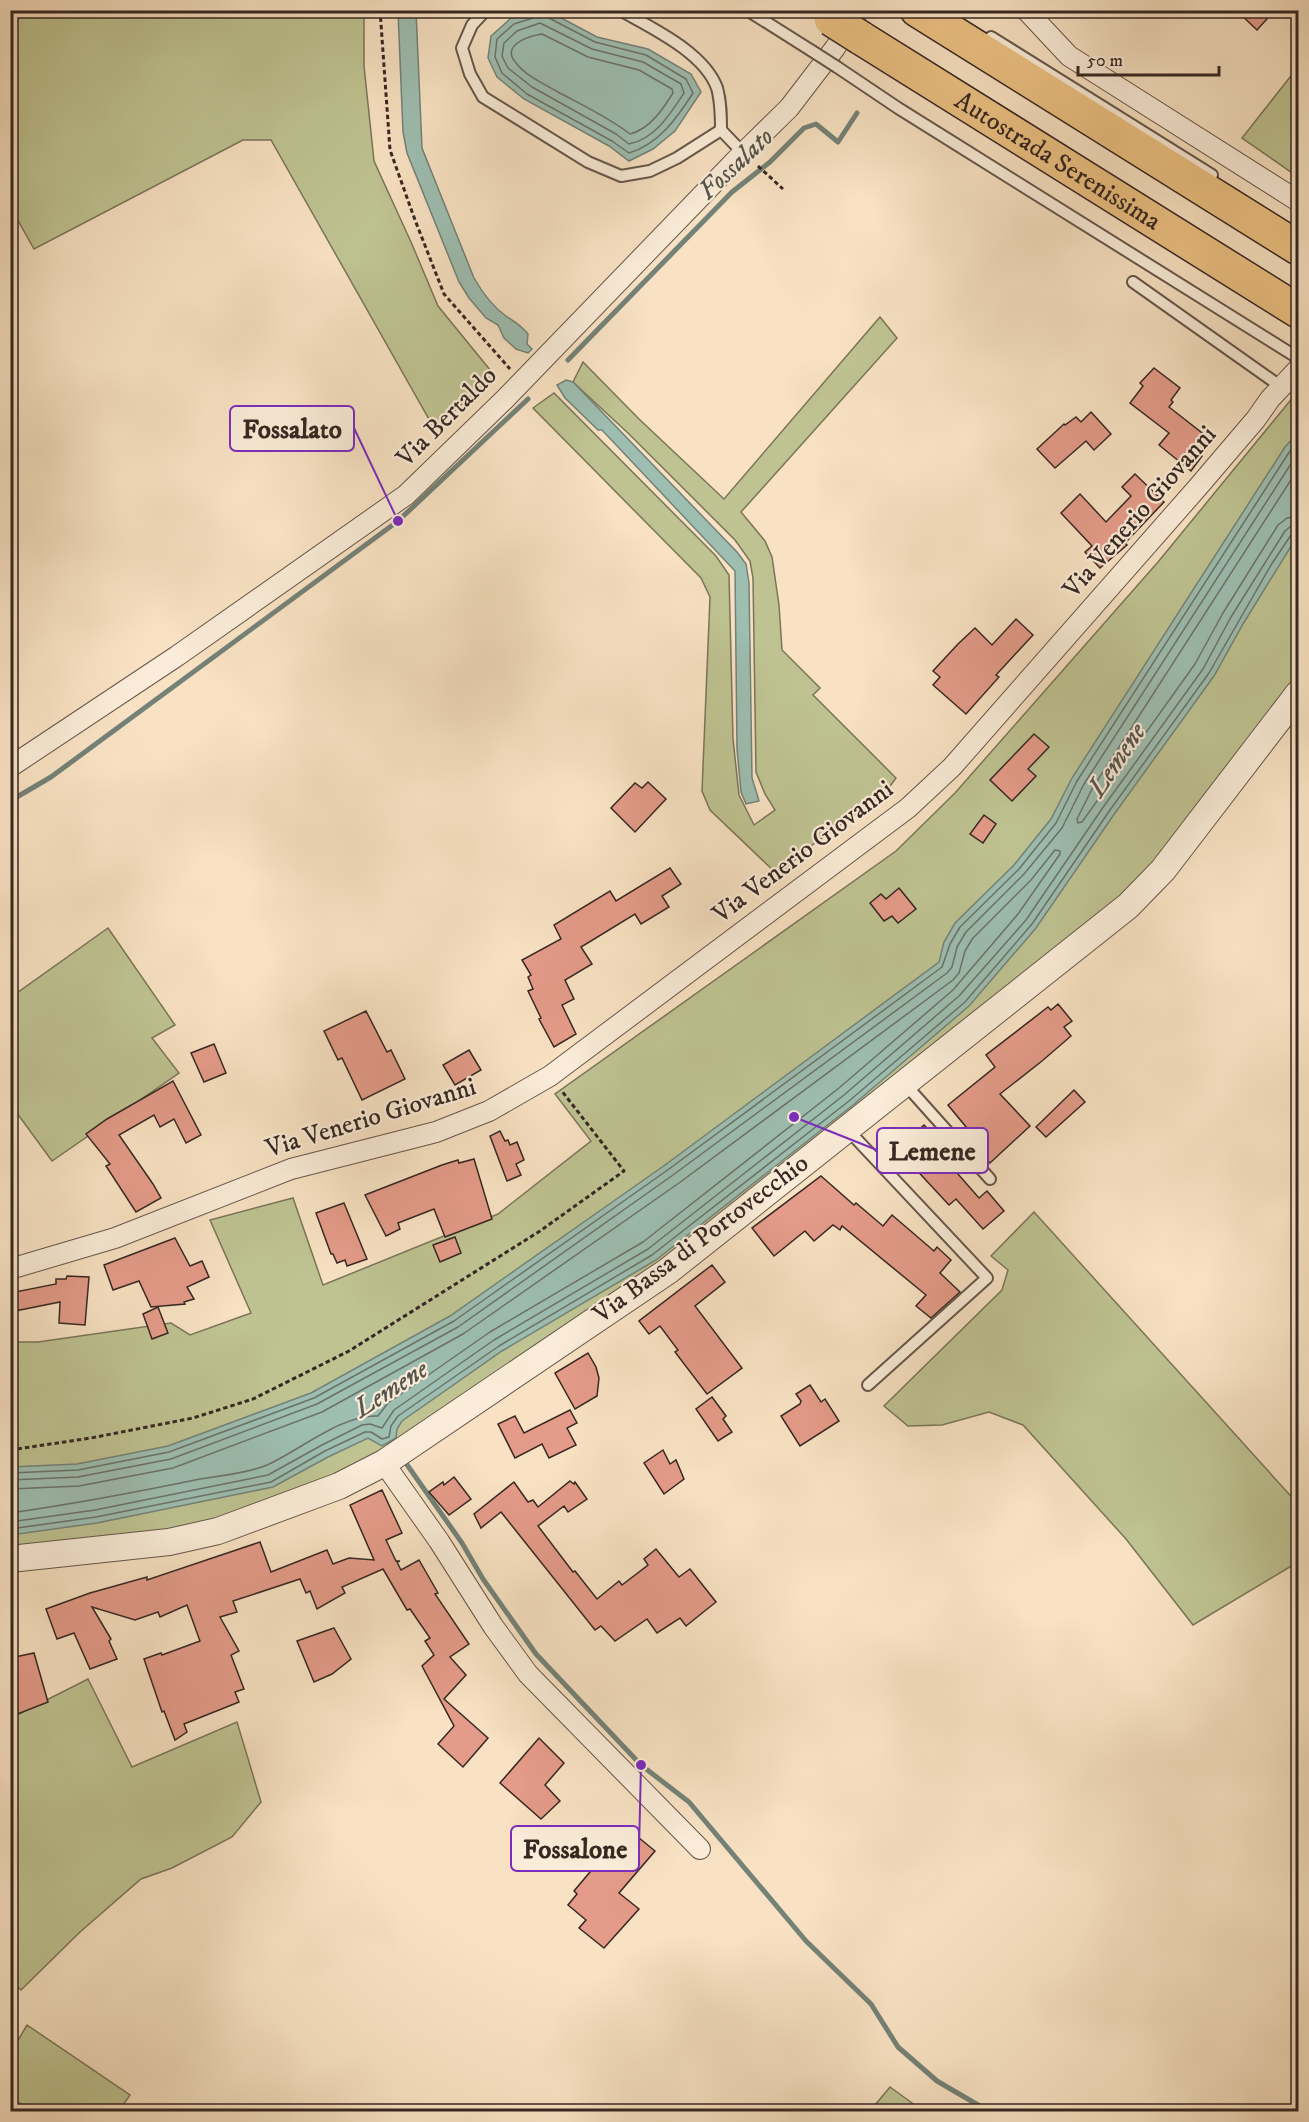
<svg xmlns="http://www.w3.org/2000/svg" width="1309" height="2122" font-family="'IM FELL DW Pica',serif">
<rect width="100%" height="100%" fill="#f8e2c3"/>
<filter id="stains"><feTurbulence type="fractalNoise" baseFrequency=".00333" numOctaves="4"/><feColorMatrix values="0 0 0 0 .2 0 0 0 0 .09 0 0 0 0 .02 0 0 0 .5 -.17"/></filter>
<radialGradient id="worn" r=".72"><stop offset=".6" stop-color="#630" stop-opacity="0"/><stop offset="1" stop-color="#630" stop-opacity=".3"/></radialGradient>
<g fill="#bfc392" stroke="#7a755a" stroke-width="1.5">
<path d="M10,11H364V66L374,161L411,242L438,306L495,376L434,428L271,140H243L34,249L11,208Z"/>
<path d="M1298,67V177L1242,138Z"/>
<path d="M880,317L897,338L741,512L765,541L772,557L779,605L782,650L820,688L813,695L896,778L885,793L804,851L779,876L710,810L702,791L710,597L701,578L533,408L554,393L716,556L729,575L733,739L739,795L754,825L775,810L765,794L756,772L753,578L750,561L735,540L629,434L573,382L583,362L639,419L724,499Z"/>
<path d="M1298,391V687L1155,868L761,1194L386,1452L320,1486L221,1519L104,1543L11,1551L10,1342H38L171,1323L190,1335L251,1313L210,1220L293,1198L323,1285L498,1214L591,1141L555,1094L896,851L955,793L1158,562Z"/>
<path d="M108,928L175,1025L152,1038L179,1073L52,1161L11,1105L10,998Z"/>
<path d="M1034,1212L1298,1504V1562L1193,1625L1126,1539L1023,1425L989,1412L942,1425L908,1426L884,1406L1002,1290L1008,1270L991,1256Z"/>
<path d="M88,1679L132,1767L237,1722L261,1802L232,1837L172,1868L141,1879L80,1932L21,1990L11,1981V1718Z"/>
<path d="M27,2025L130,2095L119,2111H33L11,2098V2052Z"/>
<path d="M890,2087L923,2111H870Z"/>
</g>
<g fill="#9dbeb1" stroke="#748278" stroke-width="1.5">
<path d="M398,11H416L422,148L474,278C482,292 493,307 506,316C516,323 520,324 528,334L527,344L532,349L528,353L516,349L504,338L498,325L486,318L469,298L459,282L407,153L403,132Z"/>
<path d="M535,12L552,13L597,37L648,49L691,74L701,92L675,131L653,149L629,161L609,146L524,99L497,77L488,58L491,36L511,18Z"/>
<path d="M566,380L573,382L737,552L746,564L749,583L752,778L759,801L746,804L741,792L737,749L735,571L602,430H598L565,398L557,385Z"/>
<path d="M1298,433V535L1243,624L1214,676L1115,813L1036,928L969,1006L853,1105L656,1260L502,1351L402,1421L397,1429L396,1438L382,1446L368,1438L328,1457L273,1487L97,1523L11,1535V1467L77,1464L168,1446L311,1393L450,1316L665,1165L939,962L944,942L955,923L1014,865L1051,819L1072,778L1285,447Z"/>
</g>
<g fill="none" stroke-linecap="round" stroke-linejoin="round">
<g stroke="#6a726a" stroke-width="1.5">
<path d="M536,10L533,18L514,24L497,39L495,57L502,73L527,94L612,141L629,153C659,144 677,118 693,93L686,79L646,55L595,42L549,18L546,10"/>
<path d="M540,23L592,49L643,62L681,84L684,93C671,113 655,139 629,144L616,134L532,87L508,68L502,56L504,43L517,31Z"/>
<path d="M542,34L588,57L639,70L672,89L673,93C663,109 650,129 630,134C608,117 582,105 558,92C544,84 526,76 516,63C500,45 529,36 542,34Z"/>
<path d="M1298,469L1092,789L1077,819L1078,823L1082,822L1195,664L1223,613L1278,525L1287,518L1298,516"/>
<path d="M10,1473L78,1470L169,1452L314,1398L454,1321L669,1169L942,967L950,944L960,927L1019,869L1056,823L1077,781L1290,451L1298,442"/>
<path d="M10,1480L78,1477L171,1459L317,1404L458,1327L673,1175L947,973L952,967L957,947L966,932L1024,874L1062,828L1084,784L1298,453"/>
<path d="M10,1489L79,1486L173,1468L322,1412L463,1334L679,1183L953,980L959,973L965,951L973,938L1031,880L1055,850L1060,851V854L1018,914L953,990L839,1088L643,1242L490,1332L388,1403L378,1416C342,1414 299,1451 267,1465C250,1473 219,1476 200,1479C137,1492 74,1504 10,1513"/>
<path d="M10,1522L95,1510L268,1475L322,1445L362,1425L370,1424L382,1428L394,1410L494,1340L648,1249L844,1095L959,996L1026,920L1104,806L1203,669L1231,617L1285,531L1291,526L1298,525"/>
<path d="M10,1529L96,1517L271,1482L325,1451L365,1432H371L382,1439L389,1437L391,1426L398,1416L499,1346L652,1255L849,1101L965,1002L1032,924L1110,810L1209,673L1271,565L1291,535L1298,532"/>
</g>
<g stroke="#748278" stroke-width="5">
<path d="M568,360L732,192L770,162L804,128L816,124L838,142L857,113"/>
<path d="M10,801L51,777L398,521L528,399"/>
<path d="M403,1459L462,1543L483,1579L536,1654L641,1765L689,1802L806,1941L871,2004L898,2047L937,2081L990,2112"/>
</g>
</g>
<g fill="#e49b89" stroke="#362722" stroke-width="1.5">
<path d="M1236,10H1275L1257,30Z"/>
<path d="M1154,368L1180,388L1171,400L1173,402L1169,407L1211,440L1201,455L1202,456L1191,471L1159,445L1169,433L1130,403L1143,386L1140,383Z"/>
<path d="M1091,412L1111,434L1094,450L1086,441L1055,468L1037,449L1064,424L1065,425L1076,417L1081,422Z"/>
<path d="M1135,474L1164,502L1125,543L1127,545L1100,568L1085,552L1092,546L1061,513L1080,494L1106,522L1131,496L1122,487Z"/>
<path d="M1016,619L1033,635L996,675L999,677L966,714L933,685L940,677L933,671L958,644L975,628L992,645Z"/>
<path d="M1034,734L1049,747L1028,769L1036,776L1012,801L990,780Z"/>
<path d="M648,782L666,799L635,832L611,808L635,783L642,788Z"/>
<path d="M984,815L996,824L983,843L970,834Z"/>
<path d="M670,868L681,884L662,896L669,907L641,924L635,914L581,947L592,964L565,980L574,999L562,1005L576,1034L554,1047L539,1019L541,1018L528,991L533,989L528,977L531,975L522,960L561,939L554,925L610,891L616,901Z"/>
<path d="M899,888L916,909L898,923L892,916L884,921L870,903L881,894L886,899Z"/>
<path d="M1058,1004L1072,1021L1064,1027L1071,1036L1042,1061L1000,1094L1030,1126L990,1163L971,1143L976,1139L948,1105L995,1067L986,1055L1048,1007L1051,1010Z"/>
<path d="M366,1011L387,1052L391,1050L405,1079L362,1100L342,1058L338,1060L324,1031Z"/>
<path d="M214,1044L226,1073L204,1082L191,1053Z"/>
<path d="M469,1050L481,1070L455,1085L443,1065Z"/>
<path d="M173,1081L201,1135L186,1143L174,1119L160,1127L154,1115L119,1135L153,1184L161,1198L136,1212L106,1166L110,1164L86,1134L107,1119Z"/>
<path d="M1074,1090L1085,1102L1046,1137L1036,1127Z"/>
<path d="M924,1125L942,1144L936,1149L979,1198L987,1191L1004,1211L983,1229L956,1199L949,1205L897,1149Z"/>
<path d="M500,1131L505,1141L508,1140L510,1145L517,1142L524,1160L516,1164L521,1175L507,1181L490,1136Z"/>
<path d="M474,1159L492,1219L445,1237L434,1209L398,1223L400,1229L386,1236L365,1195L442,1165L458,1160L459,1163Z"/>
<path d="M821,1176L854,1205L856,1203L883,1226L892,1215L934,1251L937,1247L951,1260L940,1273L960,1292L931,1318L916,1306L926,1295L842,1226L840,1230L833,1225L814,1241L805,1231L774,1256L752,1228Z"/>
<path d="M344,1203L367,1259L347,1266L345,1260L337,1263L333,1254H331L316,1213Z"/>
<path d="M455,1237L461,1253L440,1262L433,1245Z"/>
<path d="M175,1238L190,1266L202,1261L209,1277L187,1287L194,1299L184,1302L185,1304L151,1307L139,1281L113,1290L104,1265Z"/>
<path d="M712,1265L725,1282L695,1306L742,1368L707,1394L675,1352L678,1350L660,1326L649,1334L639,1321Z"/>
<path d="M67,1276L89,1277L85,1325L59,1323L60,1302L10,1312V1293L56,1284V1279H66Z"/>
<path d="M158,1307L168,1333L152,1339L143,1314Z"/>
<path d="M588,1353L596,1367L599,1378L597,1396L575,1409L555,1373Z"/>
<path d="M810,1385L821,1402L825,1399L839,1421L800,1446L781,1416L800,1404L801,1401L796,1394Z"/>
<path d="M712,1397L726,1416L723,1419L732,1432L718,1441L696,1409Z"/>
<path d="M570,1410L577,1423L567,1428L576,1445L549,1458L542,1444L515,1458L498,1424L515,1416L524,1433Z"/>
<path d="M663,1450L670,1464L676,1460L684,1479L664,1494L644,1463Z"/>
<path d="M454,1477L471,1499L449,1515L429,1492L443,1482L444,1485Z"/>
<path d="M570,1481L574,1484L575,1482L587,1499L568,1512L564,1506L538,1526L573,1572L575,1571L597,1599L619,1581L622,1585L648,1565L644,1559L656,1549L679,1577L690,1569L716,1602L686,1626L680,1618L657,1633L647,1619L615,1641L601,1626L595,1630L501,1512L481,1528L474,1514L514,1482L528,1502L533,1500L538,1507Z"/>
<path d="M382,1490L402,1533L386,1540L396,1561H400L397,1562L401,1570L419,1560L438,1593L435,1594L469,1644L450,1657L466,1675L444,1699L488,1738L463,1767L438,1744L454,1726L422,1666L434,1655L425,1641L430,1638L410,1609L407,1610L383,1569L342,1587L345,1593L317,1609L310,1591L306,1593L300,1579L233,1601L237,1612L220,1617L239,1651L231,1655L244,1689L235,1692L239,1702L184,1724L187,1732L175,1740L164,1711L162,1712L144,1659L161,1653L162,1655L200,1641L187,1605L160,1617L158,1612L135,1620L92,1607L111,1639L109,1641L117,1659L90,1669L74,1633L57,1639L46,1609L90,1593L147,1577V1580L260,1542L271,1572L327,1550L333,1564L349,1558L374,1560L350,1505Z"/>
<path d="M334,1628L351,1659L332,1674L314,1682L297,1641Z"/>
<path d="M34,1653L48,1702L10,1717V1658Z"/>
<path d="M539,1738L564,1763L545,1785L560,1801L541,1819L500,1783Z"/>
<path d="M627,1828L655,1851L619,1893L639,1909L604,1948L579,1928L586,1920L568,1905L577,1894L574,1891Z"/>
</g>
<g fill="none" stroke-linecap="round" stroke-linejoin="round">
<defs>
<g id="service">
<path d="M486,10L472,25L462,48L470,74L483,97L588,162L621,176L650,171L677,158L721,130"/>
<path d="M620,10C651,28 704,52 717,88C721,102 721,116 721,130L743,153"/>
<path d="M747,10L812,51"/>
<path d="M991,37L1212,175"/>
<path d="M837,67L898,108L1298,358"/>
<path d="M1133,282L1273,381L1281,388"/>
<path d="M905,1084L990,1179"/>
<path d="M847,1129L987,1278L868,1385"/>
</g>
<g id="minor">
<path d="M1026,10L1069,56L1298,201"/>
<path d="M10,767L177,656L406,495L504,400L737,159L789,108L835,48L859,10"/>
<path d="M10,1269L115,1238L291,1169L436,1132L489,1111L550,1076L908,808L952,767L1198,487L1256,419L1270,399L1298,369"/>
<path d="M384,1463L439,1541L493,1626L528,1674L700,1849"/>
</g>
<path id="tertiary" d="M10,1559L169,1542L218,1531L339,1486L384,1463L668,1271L1128,906L1163,870L1298,694"/>
<g id="motorway">
<path d="M917,10L1298,248"/>
<path id="s1" d="M861,38L1298,311"/>
</g>
</defs>
<use href="#service" stroke="#66564a" stroke-width="14"/>
<use href="#minor" stroke="#66564a" stroke-width="22"/>
<use href="#tertiary" stroke="#66564a" stroke-width="28"/>
<use href="#motorway" stroke="#362722" stroke-width="36"/>
<g stroke="#362722" stroke-width="3" stroke-dasharray="4.5 3" stroke-linecap="butt">
<path d="M380,10L390,150L415,220L444,294L510,369"/>
<path d="M758,166L783,189"/>
<path d="M10,1450L91,1438L193,1418L253,1399L349,1351L540,1231L624,1171L561,1090"/>
</g>
<use href="#service" stroke="#faecd8" stroke-width="10"/>
<use href="#minor" stroke="#faecd8" stroke-width="20"/>
<use href="#tertiary" stroke="#faecd8" stroke-width="26"/>
<use href="#motorway" stroke="#ecc182" stroke-width="33"/>
<defs>
<path id="service-bridge" d="M812,51L837,67"/>
<path id="motorway-bridge" d="M831,19L861,38"/>
</defs>
<use href="#service-bridge" stroke="#66564a" stroke-width="14" stroke-linecap="butt"/>
<use href="#motorway-bridge" stroke="#362722" stroke-width="36" stroke-linecap="butt"/>
<use href="#service-bridge" stroke="#faecd8" stroke-width="10"/>
<use href="#motorway-bridge" stroke="#ecc182" stroke-width="33"/>
</g>
<g text-anchor="middle" dominant-baseline="central" stroke-width="4.5" stroke-linejoin="round" paint-order="stroke">
<g font-size="26" fill="#362722" stroke="#faecd8">
<text stroke="none"><textPath href="#s1" startOffset="232">Autostrada Serenissima</textPath></text>
<text transform="translate(447 417) rotate(-45)">Via Bertaldo</text>
<text transform="translate(1140 512) rotate(-49)">Via Venerio Giovanni</text>
<text transform="translate(803 852) rotate(-37)">Via Venerio Giovanni</text>
<text transform="translate(371 1118) rotate(-17)">Via Venerio Giovanni</text>
<text transform="translate(701 1239) rotate(-37)">Via Bassa di Portovecchio</text>
</g>
<g font-size="27" font-style="italic" fill="#55544d" stroke="#faecd8">
<text transform="translate(736 164) rotate(-43)">Fossalato</text>
<text transform="translate(1117 760) rotate(-56)">Lemene</text>
<text transform="translate(391 1389) rotate(-33)">Lemene</text>
</g>
</g>
<path fill="none" stroke="#7b2cbf" stroke-width="2" d="M398 521L354 428M794 1117L877 1150M641 1765L639 1849"/>
<g fill="#7b2cbf" stroke="#faecd8" stroke-width="2">
<circle cx="398" cy="521" r="6"/>
<circle cx="794" cy="1117" r="6"/>
<circle cx="641" cy="1765" r="6"/>
</g>
<g fill="#faecd8" stroke="#7b2cbf" stroke-width="2">
<rect x="230" y="406" width="124" height="45" rx="6"/>
<rect x="877" y="1128" width="111" height="45" rx="6"/>
<rect x="511" y="1826" width="128" height="45" rx="6"/>
</g>
<g font-size="27" text-anchor="middle" font-weight="bold" fill="#362722">
<text x="292" y="438">Fossalato</text>
<text x="932" y="1160">Lemene</text>
<text x="575" y="1858">Fossalone</text>
</g>
<rect width="1309" height="2122" fill="none" stroke="#f8e2c3" stroke-width="36"/>
<rect x="12" y="12" width="1285" height="2098" fill="none" stroke="#362722" stroke-width="3"/>
<rect x="18" y="18" width="1273" height="2086" fill="none" stroke="#362722" stroke-width="1.5"/>
<path d="M1078 66v9h141v-9" fill="none" stroke="#362722" stroke-width="3"/>
<text x="1087" y="66" font-size="18" fill="#362722" stroke="#faecd8" stroke-width="4.5" paint-order="stroke">50 m</text>
<rect width="100%" height="100%" filter="url(#stains)"/>
<rect width="100%" height="100%" fill="url(#worn)"/>
</svg>
